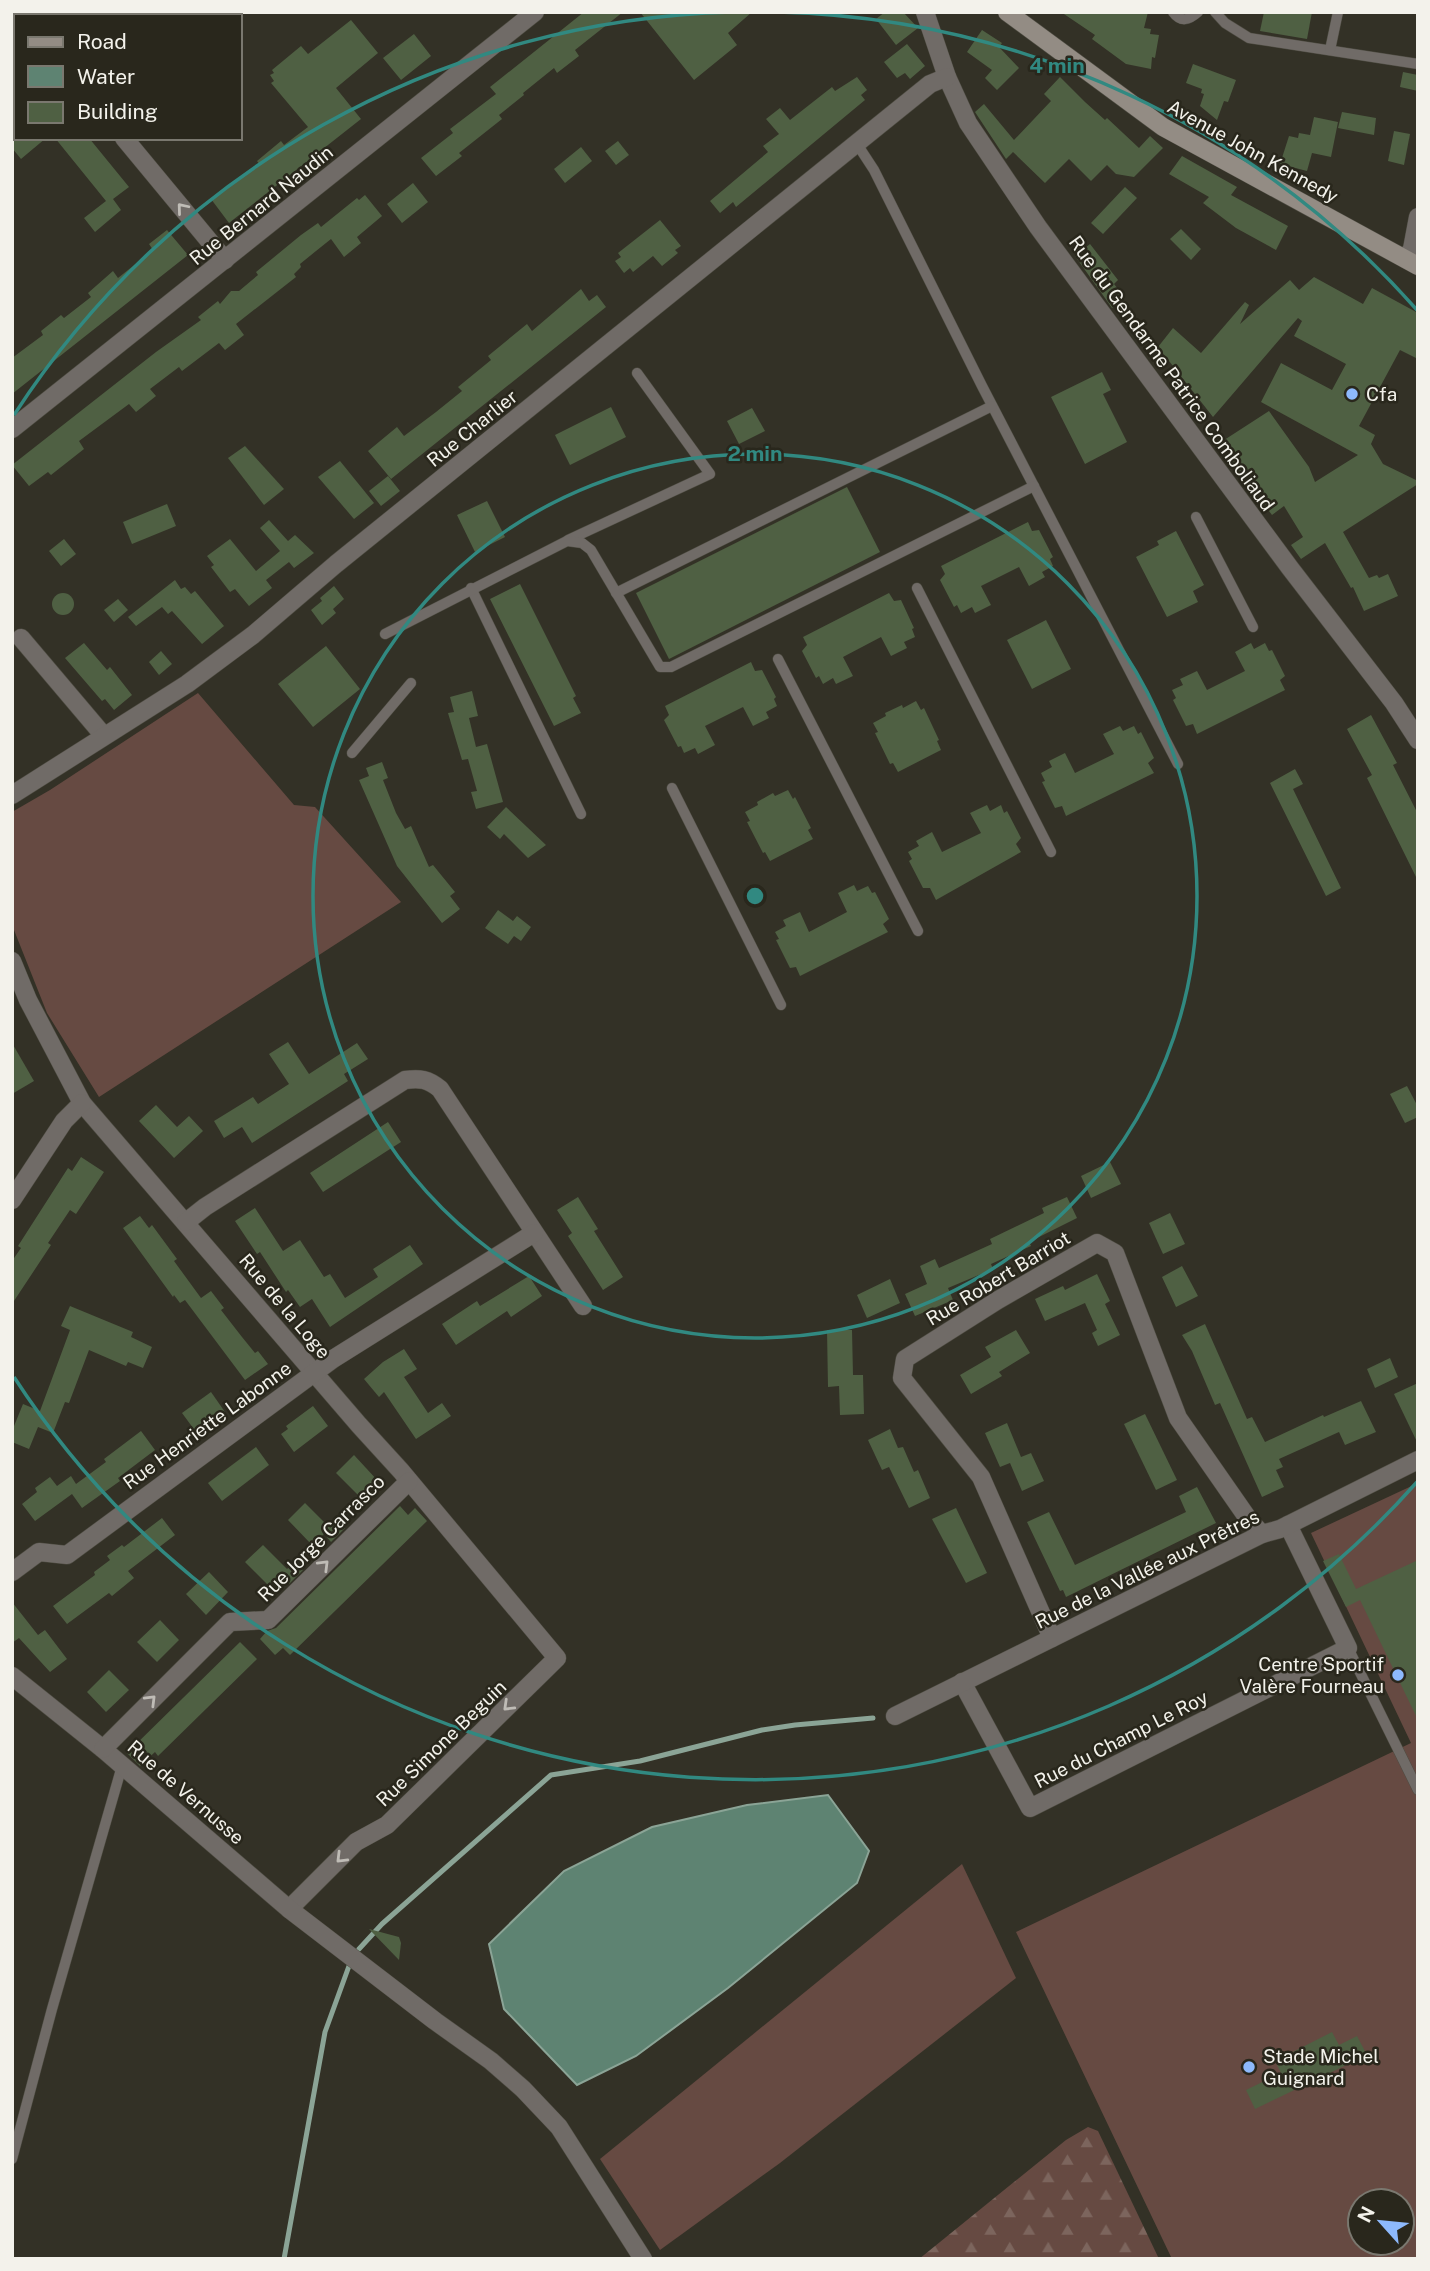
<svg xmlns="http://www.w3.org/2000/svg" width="1430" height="2271" font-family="'Public Sans',sans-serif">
<defs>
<pattern id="forest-firs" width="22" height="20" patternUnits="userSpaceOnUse" patternTransform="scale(1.75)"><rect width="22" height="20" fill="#664a42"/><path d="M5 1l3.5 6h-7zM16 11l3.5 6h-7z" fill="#7c655d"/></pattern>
</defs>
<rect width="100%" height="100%" fill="#333126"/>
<path fill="url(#forest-firs)" d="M1088,2127L1098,2131L1159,2259H919L1066,2140Z"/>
<g fill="#664a42" fill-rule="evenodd">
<path d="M198,693L294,805L315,807L401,902L99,1097L47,1013L12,925V812L50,790Z"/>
<path d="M1418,1483V2259H1172L1016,1932L1411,1743L1311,1533ZM1360,2201H1402V2243H1360Z"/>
<path d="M962,1864L1016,1978L780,2163L660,2250L600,2159Z"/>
</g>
<path fill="#5e8372" stroke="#8ba496" stroke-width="2" d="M828,1795L869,1851L857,1883L728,1988L636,2056L577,2085L504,2009L489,1944L564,1871L652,1827L747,1805Z"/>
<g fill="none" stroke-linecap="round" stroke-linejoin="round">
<g stroke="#8ba496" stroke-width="5">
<path d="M359,1949L382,1924L551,1775L640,1761L762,1730L795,1725L873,1718"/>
<path d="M284,2259L325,2032L349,1966"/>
</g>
</g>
<g fill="#4f6043">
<path d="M584,12H623L575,50L579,56L557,73L554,68L523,93L524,95L499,115L502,119L459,153L462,156L436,176L421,158L453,133L450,129L496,94L490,87Z"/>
<path d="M640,12H752L728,33L737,45L694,80Z"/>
<path d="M885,12H903L918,28L896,45L876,19Z"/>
<path d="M1061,12H1148L1144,28L1151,29L1150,34L1159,35L1155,58L1152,57L1151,69L1126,64L1092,39L1095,35Z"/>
<path d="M1264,12H1312L1307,39L1260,31Z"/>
<path d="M351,20L378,53L336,88L361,119L229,223L211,199L260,165L257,161L281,141L284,145L308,127L271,83L274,81L270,75L274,73L272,70L301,46L308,54Z"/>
<path d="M982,30L1002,43L999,47L1019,68L997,90L985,78L992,70L967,52Z"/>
<path d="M414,34L431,56L401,80L383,58Z"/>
<path d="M907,44L925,66L910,79L905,73L897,78L884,62Z"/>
<path d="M1193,64L1236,80L1228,102L1224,101L1217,120L1200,106L1204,94L1201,93L1202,89L1186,83Z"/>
<path d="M1403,72L1418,75V91L1400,87Z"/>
<path d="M857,77L867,90L861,95L865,100L736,207L733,202L720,213L710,201L768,152L763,146L779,134L766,119L780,108L790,120L832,87L835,91Z"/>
<path d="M1060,77L1085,102L1105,120L1107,118L1139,148L1150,136L1163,148L1134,177L1116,174L1107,165L1091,181L1069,159L1045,183L1013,152L1006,159L975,112L984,104L1014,140L1051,101L1044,94Z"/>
<path d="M1342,112L1376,118L1374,135L1338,128Z"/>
<path d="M1314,117L1338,122L1331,157L1312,153L1307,171L1280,164L1289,136L1298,138L1299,133L1310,135Z"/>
<path d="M1394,131L1410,134L1404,165L1388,161Z"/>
<path d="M17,138H46L21,159L12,148V142Z"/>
<path d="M55,138H89L129,187L113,199L121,210L95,232L84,218L106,201Z"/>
<path d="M618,141L629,155L616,165L605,151Z"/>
<path d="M581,147L592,161L565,183L554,169Z"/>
<path d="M1182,156L1237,187L1231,195L1288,226L1276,250L1236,228L1203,203L1209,197L1169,174Z"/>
<path d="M413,183L428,202L402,223L387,204Z"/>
<path d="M1125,187L1137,198L1103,234L1091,223Z"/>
<path d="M365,195L382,216L357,237L361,243L344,257L331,239L316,251L300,264L301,267L294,274L296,277L236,324L244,335L225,350L219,343L182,371L179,367L150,389L156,396L136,412L129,404L79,441L84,449L51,475L48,472L29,486L12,465L156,352L201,320L198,317L218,301L220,304L231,291H239L258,275L256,272L301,235L318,223L321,227L357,198L359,200Z"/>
<path d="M660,220L681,246L675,250L678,253L662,266L653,256L633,272L630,268L624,273L615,261L621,257L618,253Z"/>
<path d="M1181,229L1201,249L1191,260L1170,239Z"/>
<path d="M167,230L188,255L12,394V358L43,335L41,331L61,315L64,318L91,297L88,293L113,271L118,278L153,250L149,244Z"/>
<path d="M1090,244L1118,280L1114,284L1125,298L1112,308L1075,256Z"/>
<path d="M1314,277L1363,304L1372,288L1418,313V359L1400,350L1359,426L1375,435L1371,444L1383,464L1418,481V484L1343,532L1369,578L1377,575L1379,578L1388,574L1398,596L1364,611L1353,587L1351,588L1325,543L1301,559L1291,545L1303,537L1284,506L1272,515L1218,444L1269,411L1309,467L1315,482L1358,455L1261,402L1281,363L1332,390L1346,364L1294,336L1302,321L1298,318L1213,417L1158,347L1173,328L1201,353L1245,302L1249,305L1240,324L1290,280L1299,290Z"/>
<path d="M581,289L589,301L597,295L606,307L391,479L368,451L397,427L404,436L436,412L462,391L458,387L491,360L488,356L527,324L532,331Z"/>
<path d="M1102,372L1111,390L1103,394L1127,442L1085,464L1051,397Z"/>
<path d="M611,407L626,437L570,465L555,435Z"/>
<path d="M752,408L765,431L739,444L727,421Z"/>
<path d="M245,446L284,489L264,505L228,458Z"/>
<path d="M340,461L374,503L354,519L318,477Z"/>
<path d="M388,476L400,491L381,506L369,491Z"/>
<path d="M847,487L880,552L669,659L636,593Z"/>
<path d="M487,501L505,537L475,552L457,515Z"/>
<path d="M167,504L176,526L132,544L123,522Z"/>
<path d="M269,520L288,541L295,535L314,553L294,568L289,562L266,580L272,588L249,606L235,589L230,592L211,567L214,565L207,556L230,539L256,571L280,551L260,528Z"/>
<path d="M1028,522L1032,531L1039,530L1053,557L1050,559L1053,566L1042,572L1045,577L1029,586L1019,567L981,586L991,605L975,613L972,607L961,613L957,605L954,607L940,580L945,574L941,566Z"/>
<path d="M1176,531L1204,585L1193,591L1198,602L1167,617L1136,557L1159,545L1157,541Z"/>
<path d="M64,539L76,554L61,566L49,551Z"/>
<path d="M175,580L181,589L185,587L191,594L195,591L224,626L202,644L172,611L168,614L162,607L136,626L128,617Z"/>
<path d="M520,584L576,696L573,698L581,713L554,726L490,599Z"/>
<path d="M334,586L344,599L333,609L336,613L322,625L311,610L322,601L320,598Z"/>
<circle cx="63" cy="604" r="11"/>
<path d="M889,593L894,601L901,600L914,628L912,629L915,637L904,642L907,648L891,656L881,637L843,657L853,676L836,684L833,678L823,684L819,676L816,678L802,651L807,645L803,637Z"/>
<path d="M118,599L128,610L114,622L104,610Z"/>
<path d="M1046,620L1071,669L1032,689L1007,640Z"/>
<path d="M84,643L107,670L110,667L132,695L114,710L105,699L102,701L65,658Z"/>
<path d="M1251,643L1254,649L1265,643L1269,651L1272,650L1285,676L1280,680L1285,690L1197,734L1193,724L1186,726L1173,700L1176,698L1172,690L1183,685L1180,679L1197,671L1207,690L1245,671L1235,652Z"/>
<path d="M326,646L360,689L313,727L278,684Z"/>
<path d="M161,651L172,664L159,675L149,662Z"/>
<path d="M751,662L755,671L762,670L776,697L774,699L777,706L766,712L769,718L753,726L743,707L705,726L715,745L698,754L695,748L684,753L681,746L678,747L664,720L669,715L665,706Z"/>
<path d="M472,691L478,716L469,718L476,747L487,744L503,802L476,809L471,792L477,791L468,759L462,760L448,713L454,712L450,697Z"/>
<path d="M916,701L921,710L924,708L939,740L937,741L941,750L898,772L893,763L890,764L875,733L878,732L873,723L886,716L885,713L902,705L903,708Z"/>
<path d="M1371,715L1397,763L1393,765L1418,814V881L1367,778L1372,775L1347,729Z"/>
<path d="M1120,726L1123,731L1134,726L1138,734L1141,732L1154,758L1148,763L1154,773L1066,816L1062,806L1055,808L1042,782L1045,781L1041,773L1052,767L1049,761L1065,753L1075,773L1114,754L1103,734Z"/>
<path d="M382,762L388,778L383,780L396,813L405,829L411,826L429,867L433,865L455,892L450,896L460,909L442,923L397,866L359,780L369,776L366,768Z"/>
<path d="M1295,769L1303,784L1293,789L1341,888L1326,896L1270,783Z"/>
<path d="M788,790L793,799L795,797L811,828L808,830L813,839L770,861L765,852L763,853L747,822L750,821L745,812L758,805L757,802L773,793L775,796Z"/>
<path d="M987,805L990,811L1001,805L1004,813L1007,811L1021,838L1016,844L1021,852L936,900L930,888H923L909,861L912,859L908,852L919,846L916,841L932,832L942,852L981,833L970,813Z"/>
<path d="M506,807L546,845L528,858L504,834L500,839L487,827Z"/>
<path d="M854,885L857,891L868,886L872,893L875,892L889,919L883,924L888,932L800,976L796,967L790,968L776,940L779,939L775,932L786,926L783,920L800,912L809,932L847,912L838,893Z"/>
<path d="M498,910L513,921L517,916L531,927L521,941L514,936L508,944L485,928Z"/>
<path d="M288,1042L309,1074L357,1043L368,1059L344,1074L348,1081L252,1143L242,1127L224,1138L214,1121L253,1097L258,1104L289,1084L269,1054Z"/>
<path d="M12,1043L34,1081L12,1094Z"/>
<path d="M1407,1086L1418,1107V1117L1405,1123L1390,1094Z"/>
<path d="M156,1105L177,1127L189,1116L203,1131L174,1158L139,1121Z"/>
<path d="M388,1122L401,1142L323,1192L310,1173Z"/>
<path d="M81,1157L104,1172L76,1214L70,1210L48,1243L51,1245L12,1304V1261L21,1248L18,1246L68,1168L72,1171Z"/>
<path d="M1110,1162L1121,1184L1091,1198L1081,1176Z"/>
<path d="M578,1197L598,1229L594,1231L623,1277L603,1290L568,1236L572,1233L557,1210Z"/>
<path d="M1067,1197L1077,1218L1029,1242L1031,1246L991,1264L993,1269L948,1288L953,1300L915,1316L905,1294L927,1284L920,1266L935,1259L939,1268L992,1244L990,1239L1044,1213L1042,1208Z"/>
<path d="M255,1208L283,1251L300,1240L324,1277L330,1274L345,1298L378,1277L373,1269L410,1245L423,1264L330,1327L312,1299L300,1307L288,1290L286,1292L260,1252L257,1254L235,1221Z"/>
<path d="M1170,1213L1185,1244L1163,1254L1149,1223Z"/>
<path d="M140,1216L149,1228L152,1225L177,1259L174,1261L201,1298L211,1291L224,1308L221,1310L242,1337L255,1353L258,1351L268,1364L245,1380L185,1300L180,1303L174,1295L173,1297L123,1228Z"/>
<path d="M1182,1266L1198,1296L1176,1307L1162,1277Z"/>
<path d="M1097,1274L1110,1301L1105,1304L1120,1335L1098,1346L1092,1333L1097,1330L1085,1303L1045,1321L1035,1299L1063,1286L1065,1290Z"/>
<path d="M529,1276L542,1296L511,1317L507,1311L456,1345L442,1324L477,1301L480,1306Z"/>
<path d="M890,1279L900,1303L867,1318L857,1295Z"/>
<path d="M70,1306L133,1332L131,1337L152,1347L143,1368L128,1362L126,1366L89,1350L69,1403L65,1402L53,1433L38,1427L29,1449L12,1442V1431L23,1404L40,1411L70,1330L61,1326Z"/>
<path d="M1205,1324L1247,1419L1252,1417L1265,1442L1323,1415L1324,1417L1361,1401L1376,1432L1345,1445L1339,1432L1279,1459L1283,1467L1276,1470L1284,1487L1262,1497L1220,1403L1215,1405L1192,1351L1182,1335Z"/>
<path d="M827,1330H852L853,1375H863L864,1414L840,1415L839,1386L828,1387Z"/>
<path d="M1016,1330L1030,1353L999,1372L1002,1376L971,1394L960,1375L991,1357L985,1347Z"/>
<path d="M404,1349L417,1369L404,1377L428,1413L442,1403L451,1416L416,1439L384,1392L379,1397L364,1379L383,1362Z"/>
<path d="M1390,1358L1398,1377L1375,1388L1367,1369Z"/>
<path d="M1418,1383V1444L1394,1394Z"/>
<path d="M211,1392L225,1412L196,1432L182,1413Z"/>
<path d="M313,1406L328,1426L294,1452L281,1434L288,1429L286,1426Z"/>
<path d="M1145,1414L1177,1480L1156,1490L1124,1424Z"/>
<path d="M1007,1423L1021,1457L1031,1453L1044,1481L1022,1491L1010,1463L1000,1467L985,1433Z"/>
<path d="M890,1429L898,1448L903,1447L914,1472L918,1470L930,1498L909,1508L889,1467L882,1470L868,1440Z"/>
<path d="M141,1431L155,1450L118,1478L120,1481L82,1508L72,1494L35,1521L22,1504L37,1492L35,1488L50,1477L57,1486L71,1476L76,1484L106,1462L104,1459Z"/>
<path d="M256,1447L269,1465L222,1501L208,1483Z"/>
<path d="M354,1455L378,1481L361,1498L336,1473Z"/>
<path d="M1197,1487L1216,1523L1066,1597L1063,1590L1060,1591L1027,1522L1049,1512L1075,1565L1186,1512L1179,1496Z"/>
<path d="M305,1503L329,1527L337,1520L345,1528L331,1542L324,1534L312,1545L288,1520Z"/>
<path d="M400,1506L408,1515L415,1508L427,1521L290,1655L283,1648L275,1655L260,1639L267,1631L276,1628Z"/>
<path d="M956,1508L987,1573L966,1583L932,1519Z"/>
<path d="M162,1518L175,1535L128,1571L134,1578L112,1596L109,1593L67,1624L53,1606L95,1575L94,1572L110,1560L107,1556L122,1545L124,1547Z"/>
<path d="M263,1545L287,1569L295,1562L303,1570L289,1584L281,1576L270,1587L245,1562Z"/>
<path d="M1339,1554L1356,1589L1418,1560V1720L1360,1600L1346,1607L1323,1561Z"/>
<path d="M209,1572L228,1592L206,1615L186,1594Z"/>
<path d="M12,1602L38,1635L45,1630L67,1659L50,1672L19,1638L12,1643Z"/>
<path d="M160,1620L179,1640L157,1662L137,1642Z"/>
<path d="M240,1642L257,1659L158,1756L155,1752L140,1766L127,1753Z"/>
<path d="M109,1670L129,1690L106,1712L87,1692Z"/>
<path d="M369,1929L399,1937L401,1943L399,1960Z"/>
<path d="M1332,2032L1339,2045L1357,2036L1367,2055L1255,2109L1246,2090L1281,2073L1275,2061Z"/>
</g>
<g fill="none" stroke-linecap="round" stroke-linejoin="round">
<defs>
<g id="service">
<path d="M1173,12C1181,23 1189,20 1198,12"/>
<path d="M1215,12L1225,23L1249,38L1418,64"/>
<path d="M1330,50L1338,12"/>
<path d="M857,144L874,170L982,386L1178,764"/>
<path d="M1196,517L1253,627"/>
<path d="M568,540L710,474L637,373"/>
<path d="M471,588L581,814"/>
<path d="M917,588L1051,852"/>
<path d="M616,593L992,406"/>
<path d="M385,634L567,541L582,543L591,550L660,667H671L1034,486"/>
<path d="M778,659L918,931"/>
<path d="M352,753L411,683"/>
<path d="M672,788L781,1005"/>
<path d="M1348,1648L1418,1790"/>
<path d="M12,2159L52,2009L122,1766"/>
</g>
<g id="minor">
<path d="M20,12L23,16"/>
<path d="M925,12L947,77L968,123L1038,227L1290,568L1394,703L1418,740"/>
<path d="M124,138L225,260"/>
<path d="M1406,259L1412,249L1418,217"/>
<path d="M12,429L535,12"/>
<path d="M21,638L104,736"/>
<path d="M12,795L187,684L253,635L336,564L930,84L947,77"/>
<path d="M12,961L28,1000L82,1103L359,1425L401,1471L557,1658L387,1825L356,1842L289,1909"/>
<path d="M12,1200L64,1121L82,1103"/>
<path d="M186,1222L205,1207L405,1080C420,1078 428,1079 440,1089L583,1306"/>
<path d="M12,1572L39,1552L67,1555L333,1359L534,1233"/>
<path d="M1052,1638L981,1477L902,1378L905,1359L998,1300L1097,1243L1115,1253L1178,1418L1249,1520L1262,1534"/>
<path d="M12,1676L103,1749L289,1909L435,2021L491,2061L523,2089L559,2127L643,2259"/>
<path d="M962,1682L1030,1808L1348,1648L1288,1525"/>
<path d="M895,1716L1262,1534L1280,1529L1418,1460"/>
<path d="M103,1749L230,1622L268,1620L409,1481"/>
</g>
<path id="secondary" d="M1007,12L1163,127L1418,266"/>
</defs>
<use href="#service" stroke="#4e4c42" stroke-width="11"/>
<use href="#minor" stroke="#4e4c42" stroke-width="19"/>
<use href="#secondary" stroke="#4e4c42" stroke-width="19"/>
<use href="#service" stroke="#706b67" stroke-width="10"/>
<use href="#minor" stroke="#706b67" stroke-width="18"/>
<use href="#secondary" stroke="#938c84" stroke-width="18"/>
</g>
<defs><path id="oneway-chevron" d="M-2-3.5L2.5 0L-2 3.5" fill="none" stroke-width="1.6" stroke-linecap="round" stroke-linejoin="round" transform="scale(1.75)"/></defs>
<g stroke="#bfbcb6">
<use href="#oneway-chevron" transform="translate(182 208) rotate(-130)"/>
<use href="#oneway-chevron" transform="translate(324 1565) rotate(-45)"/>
<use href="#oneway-chevron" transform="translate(151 1700) rotate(-45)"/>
<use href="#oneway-chevron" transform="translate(508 1706) rotate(136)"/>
<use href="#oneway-chevron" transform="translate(341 1858) rotate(135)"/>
</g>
<g fill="none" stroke="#318981" stroke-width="3.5">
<circle cx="755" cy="896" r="442"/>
<path d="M1417 1482A884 884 0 0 1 14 1377M14 415A884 884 0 0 1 732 12M778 12A884 884 0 0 1 1417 310"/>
</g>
<g fill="#8db9fc" stroke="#29271c" stroke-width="2.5">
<circle cx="1352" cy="394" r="7"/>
<circle cx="1398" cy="1675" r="7"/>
<circle cx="1249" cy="2067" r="7"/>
</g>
<g text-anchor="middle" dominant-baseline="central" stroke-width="5" stroke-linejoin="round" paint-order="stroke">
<g font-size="19" fill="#f3f2eb" stroke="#29271c">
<text transform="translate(1253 151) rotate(29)">Avenue John Kennedy</text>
<text transform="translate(261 205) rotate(-39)">Rue Bernard Naudin</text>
<text transform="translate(1172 373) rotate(54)">Rue du Gendarme Patrice Comboliaud</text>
<text transform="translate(472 428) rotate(-39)">Rue Charlier</text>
<text transform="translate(998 1278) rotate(-31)">Rue Robert Barriot</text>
<text transform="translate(285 1306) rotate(50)">Rue de la Loge</text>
<text transform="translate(207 1425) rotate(-36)">Rue Henriette Labonne</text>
<text transform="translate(321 1538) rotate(-45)">Rue Jorge Carrasco</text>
<text transform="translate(1147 1569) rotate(-26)">Rue de la Vallée aux Prêtres</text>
<text transform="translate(1121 1739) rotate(-27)">Rue du Champ Le Roy</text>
<text transform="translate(441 1743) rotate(-44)">Rue Simone Beguin</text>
<text transform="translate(186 1792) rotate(41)">Rue de Vernusse</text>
</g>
<g font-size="19" fill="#f3f2eb" stroke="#29271c" text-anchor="start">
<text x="1366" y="394">Cfa</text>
<text x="1384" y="1664" text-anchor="end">Centre Sportif<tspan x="1384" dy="22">Valère Fourneau</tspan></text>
<text x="1263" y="2056">Stade Michel<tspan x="1263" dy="22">Guignard</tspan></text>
</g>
</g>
<circle cx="755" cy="896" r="10" fill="#318981" stroke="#29271c" stroke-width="3.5"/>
<g font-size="21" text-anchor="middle" font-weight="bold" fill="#318981" stroke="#29271c" stroke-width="5" stroke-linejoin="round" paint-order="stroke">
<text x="1057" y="73">4 min</text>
<text x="755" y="461">2 min</text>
</g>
<rect width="1430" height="2271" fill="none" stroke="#f3f2eb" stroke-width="28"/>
<rect x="14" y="14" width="228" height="126" fill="#29271c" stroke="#7a786f" stroke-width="2"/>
<rect x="28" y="37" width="35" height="10" fill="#938c84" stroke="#7a786f" stroke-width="2"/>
<text x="77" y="49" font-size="21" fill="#f3f2eb">Road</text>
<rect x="28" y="66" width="35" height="21" fill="#5e8372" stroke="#7a786f" stroke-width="2"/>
<text x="77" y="84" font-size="21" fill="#f3f2eb">Water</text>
<rect x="28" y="102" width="35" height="21" fill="#4f6043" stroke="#7a786f" stroke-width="2"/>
<text x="77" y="119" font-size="21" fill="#f3f2eb">Building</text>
<g transform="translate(1381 2222) rotate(297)"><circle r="33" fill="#29271c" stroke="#7a786f" stroke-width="2"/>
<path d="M0-5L12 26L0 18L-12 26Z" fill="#8db9fc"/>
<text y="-10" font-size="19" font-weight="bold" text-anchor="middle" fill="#f3f2eb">N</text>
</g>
</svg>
